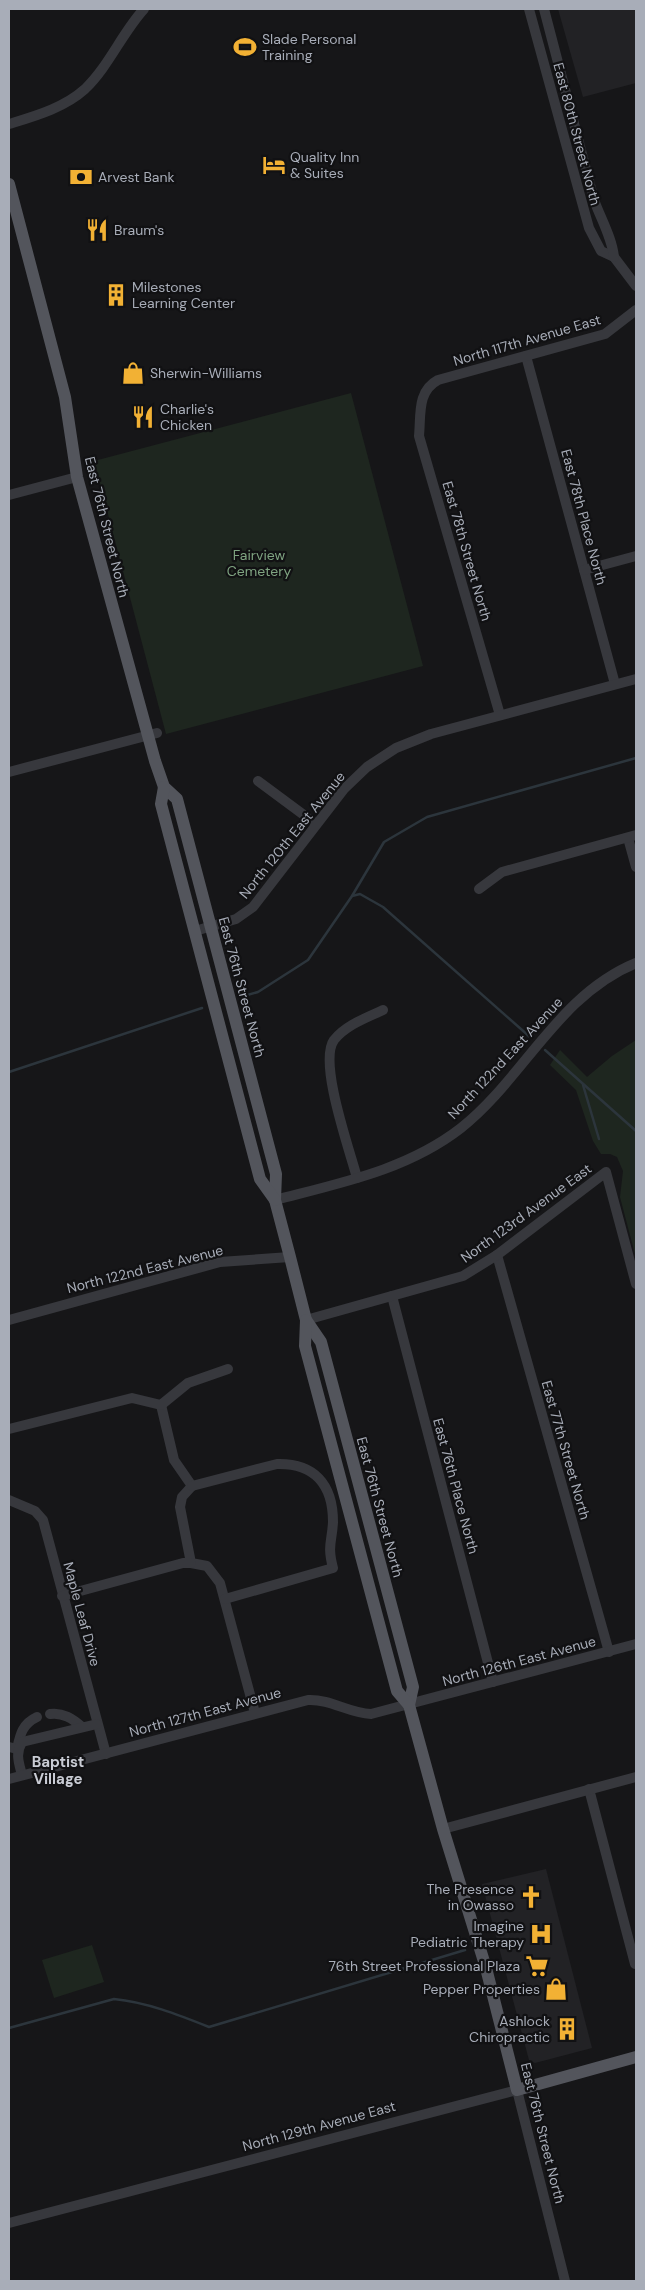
<svg xmlns="http://www.w3.org/2000/svg" width="645" height="2290" font-family="'DM Sans',sans-serif">
<rect width="100%" height="100%" fill="#161618"/>
<g fill="#222225">
<path d="M558,9H636V83L583,97Z"/>
<path d="M546,1869L592,2048L535,2063L529,2060L482,1884Z"/>
</g>
<g fill="#1e261f">
<path d="M351,393L423,666L166,734L94,461Z"/>
<path d="M636,1040V1258L620,1197L623,1171L617,1157L610,1154H601L593,1141L576,1090L550,1065L560,1050L587,1077L612,1056Z"/>
<path d="M92,1945L104,1982L54,1998L42,1960Z"/>
</g>
<g fill="none" stroke-linecap="round" stroke-linejoin="round">
<g stroke="#2c353c" stroke-width="2.5">
<path d="M352,896L360,894L383,907L530,1037"/>
<path d="M244,996L258,992L308,960L352,896L384,842L427,817L636,758"/>
<path d="M545,1050L636,1131"/>
<path d="M9,1072L202,1008"/>
<path d="M583,1085L599,1139"/>
<path d="M9,2028L114,1999C146,2002 179,2015 209,2027L465,1950"/>
</g>
<g stroke="#37383d" stroke-width="10">
<path d="M529,9L589,228L601,251L614,257L636,286"/>
<path d="M544,9L594,200C601,219 612,238 614,257"/>
<path d="M9,124C35,116 64,108 85,89C109,66 122,33 144,9"/>
<path d="M526,356L615,684"/>
<path d="M9,495L77,477"/>
<path d="M584,570L636,556"/>
<path d="M500,715L419,436C421,415 417,391 438,380L605,334L636,310"/>
<path d="M9,772L157,733"/>
<path d="M258,781L316,824"/>
<path d="M628,838L636,867"/>
<path d="M479,889L502,872L636,835"/>
<path d="M195,931L236,919L253,907L344,789L367,767L396,748L431,734L636,679"/>
<path d="M357,1178C350,1151 318,1062 334,1040C346,1025 366,1018 383,1010"/>
<path d="M275,1200C340,1183 407,1170 461,1128C524,1078 558,995 636,963"/>
<path d="M497,1255L609,1652"/>
<path d="M392,1296L493,1682"/>
<path d="M9,1320L220,1262L290,1257"/>
<path d="M306,1320L463,1276L497,1255L606,1172L636,1284"/>
<path d="M161,1405L174,1460L192,1486L182,1497L180,1507L191,1563L207,1566L220,1583L255,1713"/>
<path d="M9,1429L132,1398L161,1405L188,1383L228,1369"/>
<path d="M192,1486L277,1464C314,1463 333,1484 333,1522C332,1542 327,1545 333,1568L225,1599"/>
<path d="M9,1500L35,1511L43,1520L106,1754"/>
<path d="M62,1596L183,1563H191"/>
<path d="M50,1714C63,1712 73,1719 82,1727"/>
<path d="M9,1747L17,1749C20,1735 22,1724 37,1717"/>
<path d="M22,1775C19,1763 15,1754 22,1742L97,1724"/>
<path d="M9,1779L308,1700C331,1699 348,1713 371,1714L636,1644"/>
<path d="M589,1789L635,1964"/>
<path d="M443,1829L636,1777"/>
<path d="M9,2223L517,2090L565,2281"/>
</g>
<g stroke="#53555c" stroke-width="12">
<path d="M9,184L65,397L77,477L155,761L164,787L177,799L276,1174L275,1200L290,1257L306,1320L321,1342L413,1687L409,1705"/>
<path d="M164,787L161,804L260,1179L275,1200"/>
<path d="M306,1320L305,1346L397,1691L409,1705L443,1829L486,1968L517,2090L636,2057"/>
</g>
</g>
<defs>
<symbol id="stadium-bare" viewBox="-9 -9 18 18"><path d="M0-5a6.5 5 0 1 0 0 10a6.5 5 0 1 0 0-10ZM-3.5-1.8h7v3.6h-7Z" fill="#f2b134" stroke="#111113" stroke-width="2.5" paint-order="stroke"/></symbol>
<symbol id="hotel-bare" viewBox="-9 -9 18 18"><path d="M-6-4.5h1.5V1H6V5H4.5V3h-9V5H-6ZM-4 0a1.8 1.8 0 1 1 3.6 0ZM.5 0V-2.5h3Q6-2.5 6 0Z" fill="#f2b134" stroke="#111113" stroke-width="2.5" paint-order="stroke"/></symbol>
<symbol id="bank-bare" viewBox="-9 -9 18 18"><path d="M-6-4H6V4H-6ZM0-2.3a2.3 2.3 0 1 0 0 4.6a2.3 2.3 0 1 0 0-4.6Z" fill="#f2b134" stroke="#111113" stroke-width="2.5" paint-order="stroke"/></symbol>
<symbol id="restaurant-bare" viewBox="-9 -9 18 18"><path d="M-5-6h1v4h1v-4h1v4h1v-4h1v5L-1.5 .5V6h-2V.5L-5-1ZM5-6V6H3V1.5H1.5Q1.5-4 5-6Z" fill="#f2b134" stroke="#111113" stroke-width="2.5" paint-order="stroke"/></symbol>
<symbol id="building-bare" viewBox="-9 -9 18 18"><path d="M-4-6H4V6H1V3H-1V6H-4ZM-2.5-4.3h1.7v1.8h-1.7ZM.8-4.3h1.7v1.8H.8ZM-2.5-1h1.7V.8h-1.7ZM.8-1h1.7V.8H.8Z" fill="#f2b134" stroke="#111113" stroke-width="2.5" paint-order="stroke"/></symbol>
<symbol id="shop-bare" viewBox="-9 -9 18 18"><path d="M-5-2.5h2.3a2.7 3.5 0 0 1 5.4 0H5L5.5 6h-11ZM-1.5-2.5h3a1.5 2.3 0 0 0-3 0Z" fill="#f2b134" stroke="#111113" stroke-width="2.5" paint-order="stroke"/></symbol>
<symbol id="church-bare" viewBox="-9 -9 18 18"><path d="M-1.2-6h2.4v3.5h3.3v2.4h-3.3V6h-2.4V-.1h-3.3v-2.4h3.3Z" fill="#f2b134" stroke="#111113" stroke-width="2.5" paint-order="stroke"/></symbol>
<symbol id="hospital-bare" viewBox="-9 -9 18 18"><path d="M-5-5h3v3.5h4V-5h3V5h-3V1.5h-4V5h-3Z" fill="#f2b134" stroke="#111113" stroke-width="2.5" paint-order="stroke"/></symbol>
<symbol id="supermarket-bare" viewBox="-9 -9 18 18"><path d="M-6-5.5h2.5l.6 2H6L4.5 2H-2.5L-4.4-4H-6ZM-1.5 3.2a1.3 1.3 0 1 0 .1 0ZM3 3.2a1.3 1.3 0 1 0 .1 0Z" fill="#f2b134" stroke="#111113" stroke-width="2.5" paint-order="stroke"/></symbol>
</defs>
<g fill-rule="evenodd">
<use href="#stadium-bare" x="229" y="31" width="32" height="32"/>
<use href="#hotel-bare" x="258" y="149" width="32" height="32"/>
<use href="#bank-bare" x="65" y="161" width="32" height="32"/>
<use href="#restaurant-bare" x="81" y="214" width="32" height="32"/>
<use href="#building-bare" x="100" y="279" width="32" height="32"/>
<use href="#shop-bare" x="117" y="357" width="32" height="32"/>
<use href="#restaurant-bare" x="127" y="401" width="32" height="32"/>
<use href="#church-bare" x="515" y="1881" width="32" height="32"/>
<use href="#hospital-bare" x="525" y="1918" width="32" height="32"/>
<use href="#supermarket-bare" x="521" y="1950" width="32" height="32"/>
<use href="#shop-bare" x="540" y="1973" width="32" height="32"/>
<use href="#building-bare" x="551" y="2013" width="32" height="32"/>
</g>
<g text-anchor="middle" dominant-baseline="central" stroke-width="4.5" stroke-linejoin="round" paint-order="stroke">
<g font-size="14" fill="#a8adb8" stroke="#111113" text-anchor="start">
<text x="262" y="39">Slade Personal<tspan x="262" dy="16">Training</tspan></text>
<text x="290" y="157">Quality Inn<tspan x="290" dy="16">&amp; Suites</tspan></text>
<text x="98" y="177">Arvest Bank</text>
<text x="114" y="230">Braum's</text>
<text x="132" y="287">Milestones<tspan x="132" dy="16">Learning Center</tspan></text>
<text x="150" y="373">Sherwin-Williams</text>
<text x="160" y="409">Charlie's<tspan x="160" dy="16">Chicken</tspan></text>
<text x="514" y="1889" text-anchor="end">The Presence<tspan x="514" dy="16">in Owasso</tspan></text>
<text x="524" y="1926" text-anchor="end">Imagine<tspan x="524" dy="16">Pediatric Therapy</tspan></text>
<text x="520" y="1966" text-anchor="end">76th Street Professional Plaza</text>
<text x="540" y="1989" text-anchor="end">Pepper Properties</text>
<text x="550" y="2021" text-anchor="end">Ashlock<tspan x="550" dy="16">Chiropractic</tspan></text>
</g>
<g font-size="14" fill="#a8adb8" stroke="#111113">
<text transform="translate(577 134) rotate(75)">East 80th Street North</text>
<text transform="translate(527 340) rotate(-16)">North 117th Avenue East</text>
<text transform="translate(584 517) rotate(75)">East 78th Place North</text>
<text transform="translate(107 527) rotate(76)">East 76th Street North</text>
<text transform="translate(467 551) rotate(74)">East 78th Street North</text>
<text transform="translate(292 835) rotate(-51)">North 120th East Avenue</text>
<text transform="translate(242 987) rotate(75)">East 76th Street North</text>
<text transform="translate(505 1058) rotate(-47)">North 122nd East Avenue</text>
<text transform="translate(526 1213) rotate(-36)">North 123rd Avenue East</text>
<text transform="translate(145 1269) rotate(-14)">North 122nd East Avenue</text>
<text transform="translate(566 1450) rotate(74)">East 77th Street North</text>
<text transform="translate(456 1486) rotate(75)">East 76th Place North</text>
<text transform="translate(380 1507) rotate(75)">East 76th Street North</text>
<text transform="translate(82 1614) rotate(75)">Maple Leaf Drive</text>
<text transform="translate(519 1661) rotate(-15)">North 126th East Avenue</text>
<text transform="translate(205 1712) rotate(-15)">North 127th East Avenue</text>
<text transform="translate(319 2126) rotate(-15)">North 129th Avenue East</text>
<text transform="translate(543 2133) rotate(76)">East 76th Street North</text>
</g>
<g font-size="14" fill="#7fa381" stroke="#111113">
<text x="259" y="555">Fairview<tspan x="259" dy="16">Cemetery</tspan></text>
</g>
<g font-size="15" font-weight="bold" fill="#c9ccd4" stroke="#111113">
<text x="58" y="1762">Baptist<tspan x="58" dy="17">Village</tspan></text>
</g>
</g>
<rect width="645" height="2290" fill="none" stroke="#a8adb8" stroke-width="20"/>
</svg>
